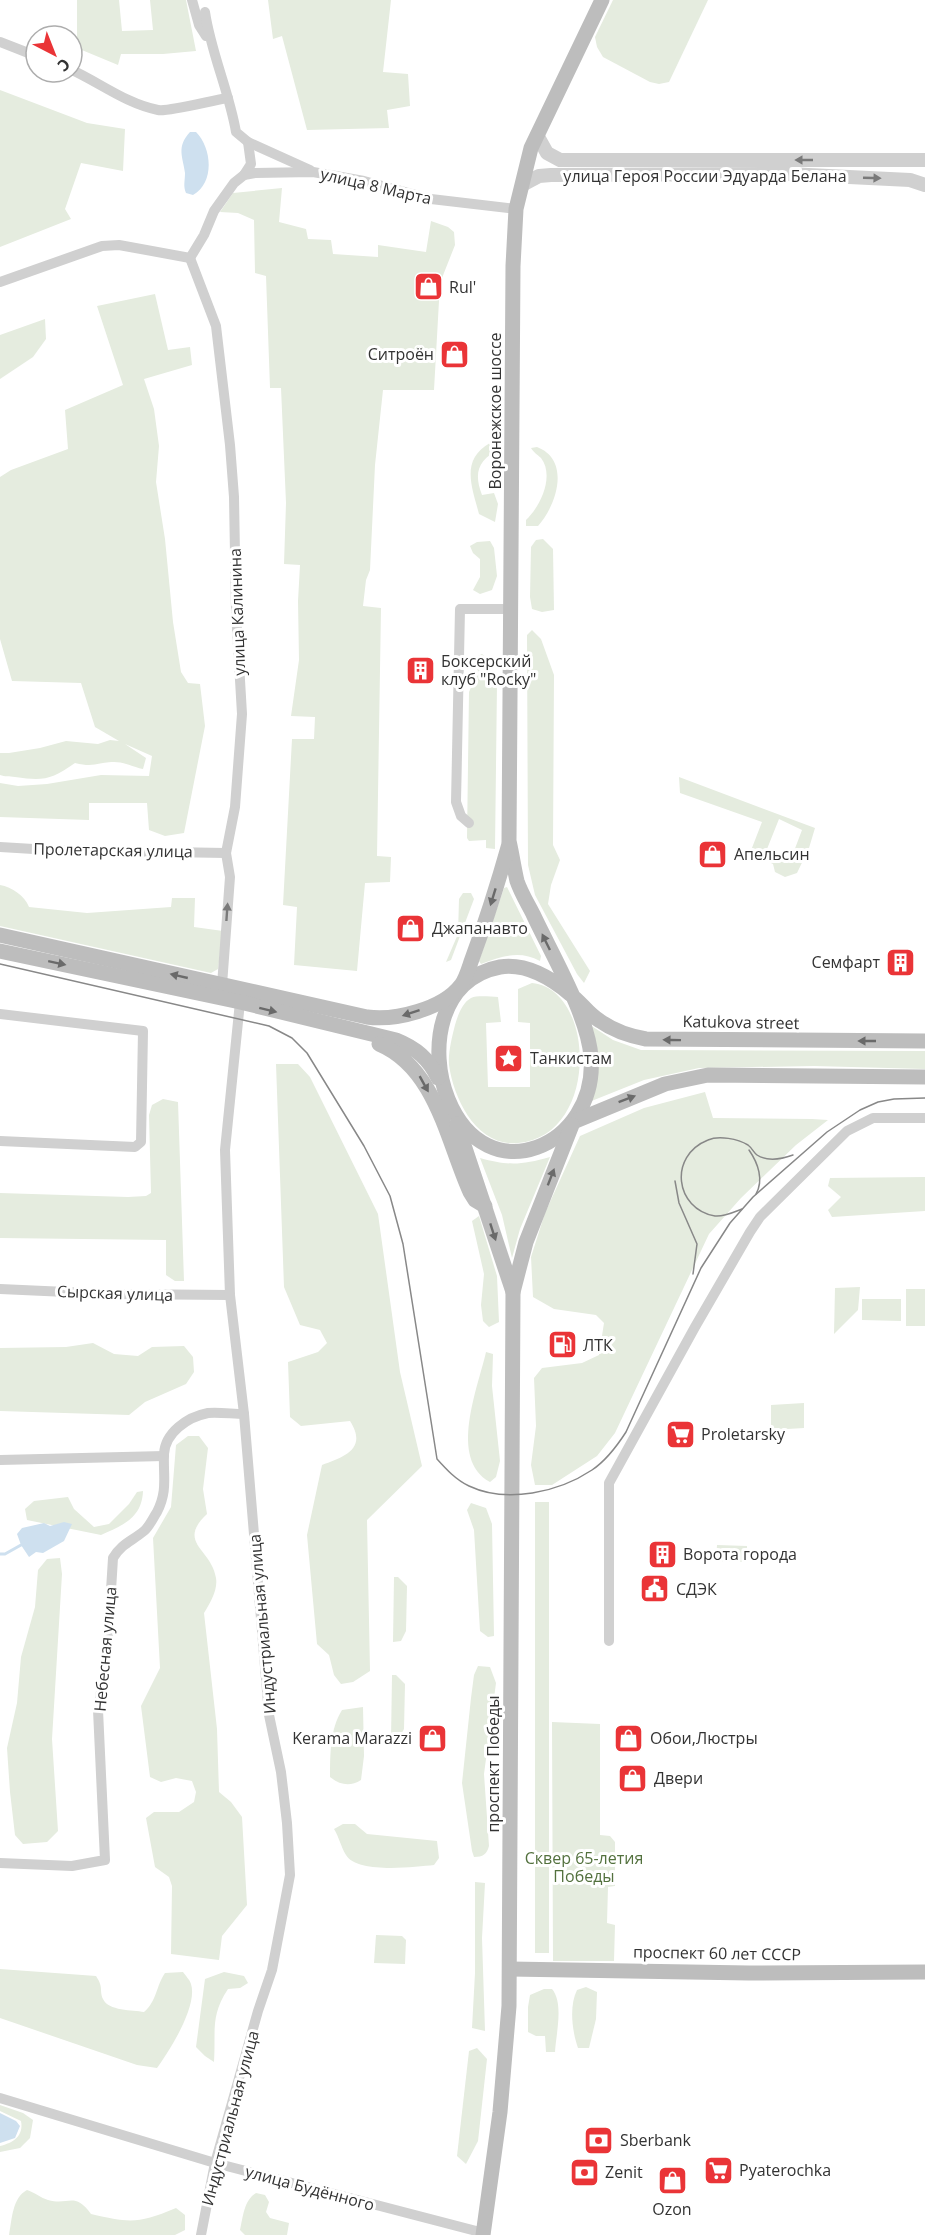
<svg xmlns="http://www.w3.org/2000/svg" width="925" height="2235" font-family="'Open Sans',sans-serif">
<rect width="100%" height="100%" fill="#fff"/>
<g fill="#e5ecdf" fill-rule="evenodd">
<path d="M77,0H119L122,31L153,30L150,0H186L196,51L163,54H121L118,65L77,48Z"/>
<path d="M268,0H391L383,72L408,74L410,106L387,110L389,128L307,130L282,36L273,39Z"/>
<path d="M613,0H708L669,82L659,84L650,82L603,57L597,47L595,37Z"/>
<path d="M0,90L87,123L125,129L123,171L81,163L65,209L71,219L0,247Z"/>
<path d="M282,188L279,222L306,229L308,239L331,240L333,254L378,257V245L426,252L431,221L448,227L454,232L455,245L440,283L434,390H383L375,465L370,570L366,580L363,606L381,608L377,856L391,857L390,882L365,883L357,971L294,965L297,907L283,905L292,739H314L315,717L291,716L299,660L298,601L300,565L284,564L286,503L281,388H270L266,276L255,273L254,220L238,213L220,212L233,193Z"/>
<path d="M155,294L168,350L190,347L192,365L144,379L154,409L159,446L156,482L165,539L173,622L181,672L188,683L200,684L205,726L184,833L165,836L149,830L147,803H89V820L0,817V783L18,786L47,784L101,775L149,776L152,756L125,744L146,758L143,769C133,767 125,762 114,762C97,762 95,768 75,763C51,780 43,781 15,777C9,776 5,777 0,775V753H9L40,748L66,741L98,744L110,740L119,741L95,727L81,683L12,681L0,639V477L11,470L68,449L65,410L123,385L97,306Z"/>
<path d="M45,319L46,339L33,357L0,379V335Z"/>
<path d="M490,443H496L499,449C479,460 473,472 482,495L494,493L498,504L495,522L479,514C472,487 460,460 490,443Z"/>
<path d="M537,447C571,460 557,505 538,526H526V520C540,507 555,476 541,458C537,454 534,453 531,448Z"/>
<path d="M543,539L553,549L554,610L542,612L532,609L530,597L531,547L536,540Z"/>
<path d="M490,541L494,548L497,576L492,590L480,594L473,590L480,577V559L473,553L470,546L477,542Z"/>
<path d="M532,630L541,639L554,675L553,845L560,860L551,885L548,904L590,971L584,983L577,974L535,895L528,865L527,635Z"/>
<path d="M482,654L489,660V674L497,684L495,849L486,848V840L469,841L467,838L469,692L478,671L472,659Z"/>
<path d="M679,777L815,828L809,848L797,873L785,877L775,872L773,864L750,853L762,822L680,793ZM779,819L802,830L791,859L767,849Z"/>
<path d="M0,885C12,887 25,896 29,907L87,913L171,907L172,898H195L194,927L223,931L218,969L211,973L0,926Z"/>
<path d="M507,887L541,956L540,961C520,950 502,956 481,964L479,961L504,888Z"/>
<path d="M463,893H471L474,899L451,960L446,962L458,934L459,899Z"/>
<path d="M532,983C596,989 600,1136 518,1143C477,1147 454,1100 449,1065C448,1053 452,1037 455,1025C458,1015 462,1003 471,998C478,995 491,997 498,997L501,1022L486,1023L488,1087H530V1023L518,1022V989Z"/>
<path d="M587,1023L613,1040L641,1050L925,1051V1069L814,1066L699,1068L644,1080L584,1104Z"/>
<path d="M276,1064H298L310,1077L378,1214L400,1372L422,1466L367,1520L370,1671L353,1682L341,1684L334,1675L329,1655L317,1644L307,1535L322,1465C344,1457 368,1449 350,1421L301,1426L290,1417L288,1362L318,1352L327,1343L320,1330L300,1325L284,1287Z"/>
<path d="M705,1092L713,1118L812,1119L828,1120L796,1145L741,1198L709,1234L615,1433L597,1456L552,1485H535L531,1465L536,1426L534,1378L542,1368L582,1363L599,1355L604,1323L596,1315L554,1309L533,1297L531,1257L545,1213L580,1136L644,1108Z"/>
<path d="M163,1099L178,1102L184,1281H175L166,1275V1240L0,1238V1193L128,1197L146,1196L151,1193L149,1115L152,1105Z"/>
<path d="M550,1157L520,1229L512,1258L502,1215L480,1158C508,1166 522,1165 550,1157Z"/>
<path d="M925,1177V1211L832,1217L828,1210L841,1197L828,1186L830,1178Z"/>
<path d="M479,1216L497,1276L499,1322L489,1327L483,1321L481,1305L484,1274L472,1221Z"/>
<path d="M860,1287L858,1310L834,1334L835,1288Z"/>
<rect x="906" y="1289" width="19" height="37"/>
<path d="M862,1299H901V1321L862,1320Z"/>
<path d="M93,1343L114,1354L138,1356L152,1347L184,1346L193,1357L194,1372L186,1384L145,1402L129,1415L0,1411V1348L66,1347Z"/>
<path d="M486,1352L493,1354L492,1386L500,1461L496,1477L490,1482C448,1459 478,1388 486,1352Z"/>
<path d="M804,1403V1428L771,1430V1405Z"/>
<path d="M188,1436H199L208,1448L203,1489L207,1514C176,1543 212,1549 216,1578C218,1590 210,1603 204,1613L217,1729L219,1792L231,1802L242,1817L247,1905L222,1936L219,1960L171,1954L172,1886L169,1877L155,1867L146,1818L154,1812H179L194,1802L196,1792L192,1781L176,1778L161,1782L150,1777L141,1706L160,1668L153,1538L171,1507L176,1445Z"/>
<path d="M143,1491C142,1518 123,1525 101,1535L27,1520L25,1509L34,1501L68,1497L74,1509L94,1527L109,1524L129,1504L137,1492Z"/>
<rect x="535" y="1502" width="14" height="451"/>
<path d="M471,1503L486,1508L492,1524L494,1636L488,1637L480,1631L474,1530L467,1510Z"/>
<path d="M717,1545L747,1546V1562L716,1561Z"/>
<path d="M60,1558L62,1574L52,1739L58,1831L47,1842L23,1844L15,1835L10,1792L7,1748L17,1703L21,1657L35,1607L38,1570L47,1559Z"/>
<path d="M394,1577H398L407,1586L406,1631L401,1641L393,1642Z"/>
<path d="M478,1666L490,1667L496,1683L484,1774L489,1846C487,1854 483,1857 474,1857L472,1851L462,1783L471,1698L474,1675Z"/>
<path d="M392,1675H396L405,1684L404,1729L399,1738L391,1740Z"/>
<path d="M363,1707L364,1756L361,1780C350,1787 340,1785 330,1777C330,1754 330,1729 342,1710Z"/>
<path d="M552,1722L600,1724V1835L610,1836L615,1842V1886L608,1887L607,1923L615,1925L614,1961H553Z"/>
<path d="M343,1824H355L367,1834L437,1841L439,1858L434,1865C414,1867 357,1874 346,1855C341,1847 339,1837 334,1829Z"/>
<path d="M475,1882L485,1883L482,1938L485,2031L472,2028L475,1973Z"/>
<path d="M376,1935L402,1936L406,1940L405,1964L374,1963Z"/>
<path d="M0,1969L96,1976C104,1988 99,1990 103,1999C108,2011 133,2010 144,2012C157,2001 156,1986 165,1973L183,1972C185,1975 190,1980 191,1984C198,2006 170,2050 157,2068L137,2065L0,2018Z"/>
<path d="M224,1972L244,1976L248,1983L240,1988L228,1989C210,2016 216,2031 214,2062L205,2056L196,2047L205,1979Z"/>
<path d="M586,1987L597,1992L596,2019L589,2048H578C572,2031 569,2006 577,1990Z"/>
<path d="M544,1989H552C564,2003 556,2034 555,2052H546L545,2036H536L528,2032V2007L530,1995Z"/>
<path d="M477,2048L487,2059L478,2141L466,2164L457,2156L469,2051Z"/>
<path d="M0,2105L23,2113L33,2120L30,2138L20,2148L0,2152V2146C13,2143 24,2136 21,2121L0,2111Z"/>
<path d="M27,2190C34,2192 41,2198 48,2200C69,2206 74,2191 91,2214C130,2223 138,2224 176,2208L185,2215V2230L175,2235H9C12,2220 12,2198 27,2190Z"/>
<path d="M256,2193L265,2195L269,2202L266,2212L270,2218L289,2223L287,2235H245L240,2230C243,2217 244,2200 256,2193Z"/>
</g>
<g fill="#cee0ef">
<path d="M190,132H196C212,148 215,183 193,195L186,193C183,186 185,181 185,173C183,157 176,147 190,132Z"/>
<path d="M64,1522L72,1524L64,1541L43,1553L36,1552L29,1557L21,1545L17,1534L22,1528L44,1523L50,1526Z"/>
<path d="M0,2113L16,2121L20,2126L15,2138L0,2143Z"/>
</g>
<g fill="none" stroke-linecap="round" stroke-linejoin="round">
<path stroke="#cee0ef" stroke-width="3" d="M0,1554H5L21,1545"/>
<g stroke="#d0d0d0" stroke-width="10">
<path d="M192,0L199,25L206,36"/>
<path d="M205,12C211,53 229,91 236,132L248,142L310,170"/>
<path d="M0,42L36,56"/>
<path d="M72,70C100,83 127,104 158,110C169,112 213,100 228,98"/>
<path d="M244,175L251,164L248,142"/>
<path d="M190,258L216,326L230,445L234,497L236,612L242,714L235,807L226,853L230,877L222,985"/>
<path d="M0,282L102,246L119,245L190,258L204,235L214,211L234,183L244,175L255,173L313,172L364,181L431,199L516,209"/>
<path d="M469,823L461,816L456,802L460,609H512"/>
<path d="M0,847L50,850L226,853"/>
<path d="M0,1014L143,1031L141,1142L135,1147L0,1141"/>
<path d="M0,1289L111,1294L230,1295"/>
<path d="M0,1460L164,1456"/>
<path d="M609,1641V1483L695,1327L750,1232L760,1217L847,1131L873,1118H925"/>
<path d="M0,1863L72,1866L105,1860L98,1710L107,1655L113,1558C121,1544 132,1541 144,1531C149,1527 153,1518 157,1512C168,1491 163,1476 164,1454C165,1433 187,1417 208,1413C219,1412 233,1414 244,1414"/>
<path d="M0,2098L215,2163L484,2233"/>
<path d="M201,2235L215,2163L258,2011L272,1970L290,1875L287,1823L281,1772L269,1715L244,1414L230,1295L225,1150L240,1002"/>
</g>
<g stroke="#d0d0d0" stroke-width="14">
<path d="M537,135L547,153L560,160H925"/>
<path d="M522,185L539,176L551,175L788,174L910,180L925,185"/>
</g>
<g stroke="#bdbdbd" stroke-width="15">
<path d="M602,0L531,148L516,209L513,266L509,841C512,854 514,868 517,881C521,893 528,904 533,914C551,953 588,1015 591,1057C598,1146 487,1195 448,1099C428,1050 439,978 500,967C526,963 551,978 570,994C581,1002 588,1014 600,1021C614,1031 629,1036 646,1039L925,1041"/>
<path d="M0,935L367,1017C395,1021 443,1009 461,985C466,979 469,967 472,959C486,921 498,883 509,844"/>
<path d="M0,951L240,1002L396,1040C416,1048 429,1059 438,1078"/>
<path d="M379,1044C436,1068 447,1141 470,1192L475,1200L485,1206"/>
<path d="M573,1122L665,1084L708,1075L925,1077"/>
<path d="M457,1124L513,1292"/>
<path d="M510,1969L749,1973L925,1972"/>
<path d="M483,2235L500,2112L509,2006L513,1292L526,1242L572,1125"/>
</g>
<g stroke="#888" stroke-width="1.5">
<path d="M0,964L269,1026L292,1038L307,1053L364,1146L390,1196L403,1244L437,1459C446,1469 456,1480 469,1486C507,1504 559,1492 592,1470C607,1460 617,1446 626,1432L701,1268L730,1223L753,1197L827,1132L860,1110L878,1102L894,1099L925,1098"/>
<path d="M749,1150C758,1163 764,1180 756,1194"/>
<path d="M675,1181L679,1203L697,1244L693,1274"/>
<path d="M742,1209C734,1212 724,1217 715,1216C675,1209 668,1156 708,1140C719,1135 738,1139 748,1145C752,1148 754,1153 757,1155C768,1162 782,1159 793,1155"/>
</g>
</g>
<defs><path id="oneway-solid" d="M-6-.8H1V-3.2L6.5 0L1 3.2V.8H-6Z" transform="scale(1.5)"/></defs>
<g fill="#7a7a7a">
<use href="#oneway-solid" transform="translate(804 160) rotate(-180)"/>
<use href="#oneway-solid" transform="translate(872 178) rotate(2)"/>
<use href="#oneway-solid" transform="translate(227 912) rotate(-86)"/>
</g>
<g fill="#6a6a6a">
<use href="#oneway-solid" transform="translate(493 897) rotate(107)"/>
<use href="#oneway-solid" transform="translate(546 942) rotate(-116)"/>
<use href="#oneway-solid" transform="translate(57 963) rotate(12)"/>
<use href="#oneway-solid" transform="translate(179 976) rotate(-167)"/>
<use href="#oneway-solid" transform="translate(268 1010) rotate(14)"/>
<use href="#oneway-solid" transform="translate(411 1013) rotate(162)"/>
<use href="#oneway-solid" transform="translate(672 1040) rotate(-179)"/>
<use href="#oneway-solid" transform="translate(867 1041) rotate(-180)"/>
<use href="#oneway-solid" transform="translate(424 1084) rotate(61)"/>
<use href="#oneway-solid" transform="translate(627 1099) rotate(-21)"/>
<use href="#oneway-solid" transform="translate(551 1177) rotate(-69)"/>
<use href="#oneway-solid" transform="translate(493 1232) rotate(72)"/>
</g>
<defs>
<symbol id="shop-square" viewBox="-11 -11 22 22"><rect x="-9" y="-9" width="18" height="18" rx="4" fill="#ea3437" stroke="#fff"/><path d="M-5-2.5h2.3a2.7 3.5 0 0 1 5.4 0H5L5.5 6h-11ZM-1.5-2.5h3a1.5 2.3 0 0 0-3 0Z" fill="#fff"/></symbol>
<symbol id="building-square" viewBox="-11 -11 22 22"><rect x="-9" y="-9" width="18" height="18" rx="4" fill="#ea3437" stroke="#fff"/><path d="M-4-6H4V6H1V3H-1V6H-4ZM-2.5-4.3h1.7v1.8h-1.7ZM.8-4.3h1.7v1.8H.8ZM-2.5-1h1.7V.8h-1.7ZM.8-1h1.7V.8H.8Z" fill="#fff"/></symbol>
<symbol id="sight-square" viewBox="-11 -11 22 22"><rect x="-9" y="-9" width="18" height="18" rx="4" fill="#ea3437" stroke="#fff"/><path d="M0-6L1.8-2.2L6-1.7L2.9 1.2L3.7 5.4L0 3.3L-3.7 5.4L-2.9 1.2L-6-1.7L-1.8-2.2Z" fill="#fff"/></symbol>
<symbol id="fuel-square" viewBox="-11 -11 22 22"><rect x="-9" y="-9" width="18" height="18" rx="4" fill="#ea3437" stroke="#fff"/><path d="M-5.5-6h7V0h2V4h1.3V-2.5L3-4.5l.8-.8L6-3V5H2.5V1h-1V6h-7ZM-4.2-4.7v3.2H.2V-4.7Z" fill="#fff"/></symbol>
<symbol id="supermarket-square" viewBox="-11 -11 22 22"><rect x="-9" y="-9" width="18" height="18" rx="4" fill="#ea3437" stroke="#fff"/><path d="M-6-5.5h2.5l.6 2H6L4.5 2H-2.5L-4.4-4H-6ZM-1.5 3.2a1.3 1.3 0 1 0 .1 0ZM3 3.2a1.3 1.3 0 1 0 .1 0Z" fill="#fff"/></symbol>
<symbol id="civic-square" viewBox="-11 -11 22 22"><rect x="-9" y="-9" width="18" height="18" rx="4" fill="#ea3437" stroke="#fff"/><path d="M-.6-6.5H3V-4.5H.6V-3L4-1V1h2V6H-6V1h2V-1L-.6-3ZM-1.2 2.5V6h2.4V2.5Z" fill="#fff"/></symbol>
<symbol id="bank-square" viewBox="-11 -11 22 22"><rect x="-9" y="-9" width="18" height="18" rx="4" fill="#ea3437" stroke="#fff"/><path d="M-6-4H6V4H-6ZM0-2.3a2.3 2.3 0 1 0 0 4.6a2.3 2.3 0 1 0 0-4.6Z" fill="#fff"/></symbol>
</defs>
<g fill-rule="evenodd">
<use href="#shop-square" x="412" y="270" width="33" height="33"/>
<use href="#shop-square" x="438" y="338" width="33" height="33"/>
<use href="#building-square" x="404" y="654" width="33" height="33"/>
<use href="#shop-square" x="696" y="838" width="33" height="33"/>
<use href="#shop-square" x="394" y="912" width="33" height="33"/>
<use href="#building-square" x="884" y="946" width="33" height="33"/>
<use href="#sight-square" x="492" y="1042" width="33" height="33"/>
<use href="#fuel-square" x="546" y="1328" width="33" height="33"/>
<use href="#supermarket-square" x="664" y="1418" width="33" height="33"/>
<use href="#building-square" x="646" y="1538" width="33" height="33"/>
<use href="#civic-square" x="638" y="1572" width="33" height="33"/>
<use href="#shop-square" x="416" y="1722" width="33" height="33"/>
<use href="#shop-square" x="612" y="1722" width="33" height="33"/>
<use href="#shop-square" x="616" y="1762" width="33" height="33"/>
<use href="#bank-square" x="582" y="2124" width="33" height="33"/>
<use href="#supermarket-square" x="702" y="2154" width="33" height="33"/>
<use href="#bank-square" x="568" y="2156" width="33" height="33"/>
<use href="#shop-square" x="656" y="2164" width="33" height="33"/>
</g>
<g text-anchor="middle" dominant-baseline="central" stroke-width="6" stroke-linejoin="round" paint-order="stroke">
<g font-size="16" fill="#333" stroke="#fff">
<text x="705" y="176">улица Героя России Эдуарда Белана</text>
<text transform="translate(376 186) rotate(13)">улица 8 Марта</text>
<text transform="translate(495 411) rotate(-90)">Воронежское шоссе</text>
<text transform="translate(237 612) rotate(-92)">улица Калинина</text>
<text transform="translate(113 850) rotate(1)">Пролетарская улица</text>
<text transform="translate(741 1022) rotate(1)">Katukova street</text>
<text transform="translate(115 1293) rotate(2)">Сырская улица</text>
<text transform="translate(262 1624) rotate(-95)">Индустриальная улица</text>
<text transform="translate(105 1649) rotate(-85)">Небесная улица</text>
<text transform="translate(493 1764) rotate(-90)">проспект Победы</text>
<text transform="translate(717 1953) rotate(1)">проспект 60 лет СССР</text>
<text transform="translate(230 2118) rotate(-75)">Индустриальная улица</text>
<text transform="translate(310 2188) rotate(15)">улица Будённого</text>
</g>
<g font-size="16" fill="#333" stroke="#fff" text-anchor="start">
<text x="449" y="287">Rul'</text>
<text x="434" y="354" text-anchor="end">Ситроён</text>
<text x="441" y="661">Боксерский<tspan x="441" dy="18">клуб "Rocky"</tspan></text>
<text x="734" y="854">Апельсин</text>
<text x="432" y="928">Джапанавто</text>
<text x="880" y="962" text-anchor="end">Семфарт</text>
<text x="530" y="1058">Танкистам</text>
<text x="583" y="1345">ЛТК</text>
<text x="701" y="1434">Proletarsky</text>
<text x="683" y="1554">Ворота города</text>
<text x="676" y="1589">СДЭК</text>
<text x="412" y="1738" text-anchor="end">Kerama Marazzi</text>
<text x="650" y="1738">Обои,Люстры</text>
<text x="654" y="1778">Двери</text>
<text x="620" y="2140">Sberbank</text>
<text x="739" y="2170">Pyaterochka</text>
<text x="605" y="2172">Zenit</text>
<text x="672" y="2209" text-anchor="middle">Ozon</text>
</g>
<g font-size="16" fill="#53713e" stroke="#fff">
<text x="584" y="1858">Сквер 65-летия<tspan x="584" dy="18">Победы</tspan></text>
</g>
</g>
<g transform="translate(54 54) rotate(138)"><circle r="28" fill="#ffffff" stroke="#adadad" stroke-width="1.5"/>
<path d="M0-4.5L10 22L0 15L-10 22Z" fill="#ea3437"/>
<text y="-9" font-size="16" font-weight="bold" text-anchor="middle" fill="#333333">С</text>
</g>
</svg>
